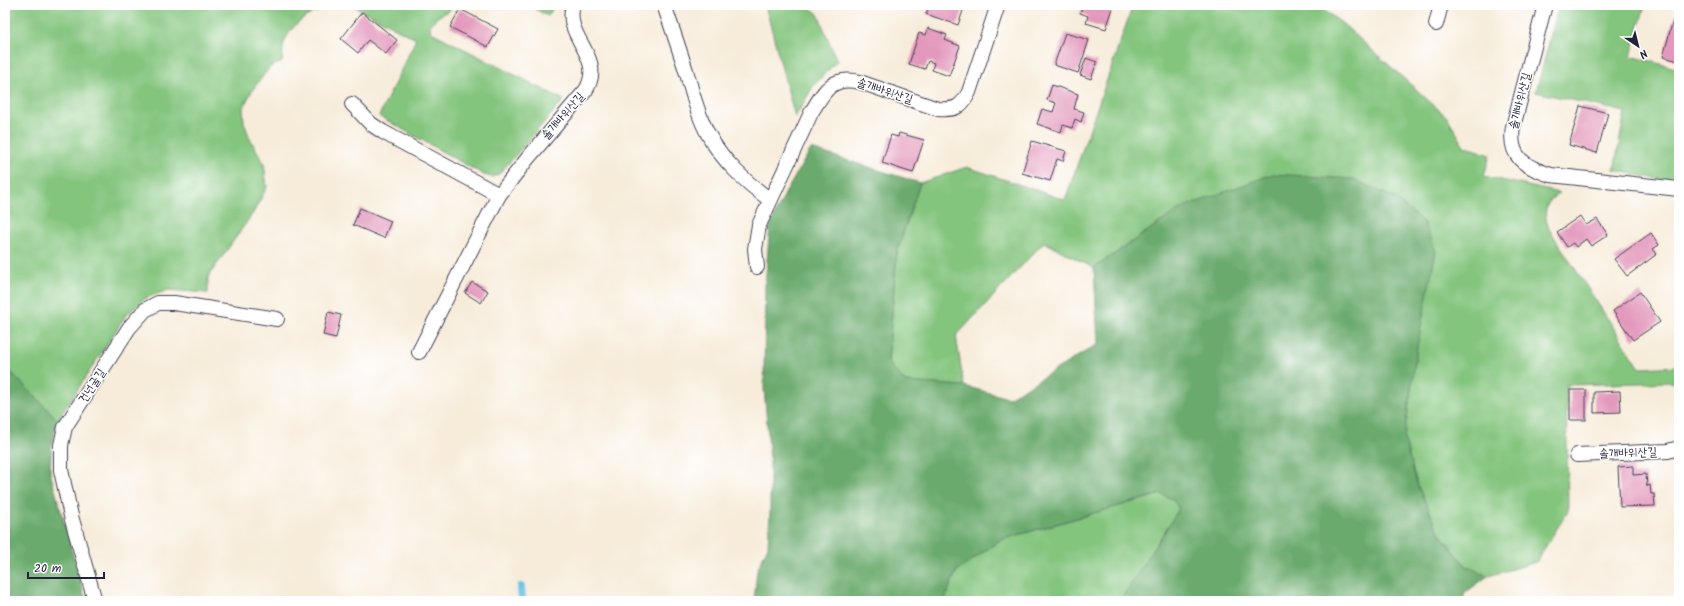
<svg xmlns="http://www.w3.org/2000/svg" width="1684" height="606" font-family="Kalam,'Poor Story',sans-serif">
<rect width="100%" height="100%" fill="#fff"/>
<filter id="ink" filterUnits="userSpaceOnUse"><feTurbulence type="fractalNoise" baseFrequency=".025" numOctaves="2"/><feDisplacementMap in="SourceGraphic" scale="8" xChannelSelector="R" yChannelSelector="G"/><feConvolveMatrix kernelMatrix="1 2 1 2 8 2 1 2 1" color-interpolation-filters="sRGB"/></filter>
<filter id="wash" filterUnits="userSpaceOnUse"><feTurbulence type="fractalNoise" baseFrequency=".012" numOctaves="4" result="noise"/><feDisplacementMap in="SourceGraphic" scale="16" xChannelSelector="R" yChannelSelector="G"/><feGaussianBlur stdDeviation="0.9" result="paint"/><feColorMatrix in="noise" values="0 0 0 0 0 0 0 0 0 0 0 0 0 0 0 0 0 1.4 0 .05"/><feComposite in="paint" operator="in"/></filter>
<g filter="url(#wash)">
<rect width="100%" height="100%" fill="#f7ecda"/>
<g fill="#84c57e" stroke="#53745c">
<path d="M5,5H332C313,11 291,23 284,43C282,48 283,56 282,62L270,67L253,89L243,108L244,122L250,139L264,163L267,187L253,213L208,277V293L168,290L146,298L126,315L58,420L5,366Z"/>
<path d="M352,5H457L436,18L430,26L431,32L564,100L499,174L492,177L484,175L379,116L416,39Z"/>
<path d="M528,5H555L548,16Z"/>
<path d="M765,5H807L818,14L837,61L814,85L795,117Z"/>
<path d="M1133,5H1317L1344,25L1448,118L1464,146L1490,155L1484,176L1559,193C1544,203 1543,212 1549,229L1640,368L1679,366V382L1566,385L1568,511L1536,562L1488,576L1466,566L1440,534L1417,484L1404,438L1417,347L1181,208L1094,268L1044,242L956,336L964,386L905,382L888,362L897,251L920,183L967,167L1065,200Z"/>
<path d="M1559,5H1645L1631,56L1679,69V181L1676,183L1614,170L1625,112L1536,92Z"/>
<path d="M1161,494L1173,499L1179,509L1120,601H944L956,572L1000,540Z"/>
</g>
<g fill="#6baa6d" stroke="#466654">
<path d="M811,149L920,183L897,251L888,362L905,382L964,386L1009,398L1098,344L1094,268L1181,208L1273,174L1353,179L1395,198L1424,223L1436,251L1417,347L1404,438L1417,484L1440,534L1466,566L1488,576L1465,593L1462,601H1120L1179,509L1173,499L1161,494L1000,540L956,571L944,601H754L757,570L768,546L770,512V461L764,388L765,285L770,225L786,192Z"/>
<path d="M5,366L58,420L52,442L50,472L86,601H5Z"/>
</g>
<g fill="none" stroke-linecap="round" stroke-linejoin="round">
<path stroke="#67bfe5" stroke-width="8" d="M521,587L522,601"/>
</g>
<g id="blocks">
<g fill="#e399bc">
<path d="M930,5H965L958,25L926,14Z"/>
<path d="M1083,5H1114L1106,29L1086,23L1088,16L1080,13Z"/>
<path d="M460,9L498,29L488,47L450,27Z"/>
<path d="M362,12L397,40L386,54L368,40L358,53L341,39Z"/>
<path d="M1673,20L1679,22V61L1663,57Z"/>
<path d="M928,28L947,35L945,40L960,46L949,76L932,70L934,63L928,61L925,69L909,64L919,33L926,35Z"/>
<path d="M1065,33L1089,40L1078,73L1054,65Z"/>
<path d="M1086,58L1097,62L1091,79L1080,75Z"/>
<path d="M1052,85L1078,94L1074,109L1084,112L1081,122L1075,119L1072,128L1063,125L1061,132L1037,124L1042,109L1053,112L1056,103L1047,100Z"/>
<path d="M1580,106L1608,113L1597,153L1569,145Z"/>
<path d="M899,133L924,140L913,173L882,163L891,135L898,137Z"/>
<path d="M1032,141L1066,151L1063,161L1057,159L1050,181L1022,173Z"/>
<path d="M360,208L391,221L384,238L353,225Z"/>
<path d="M1580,216L1586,225L1597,219L1608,235L1591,246L1586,239L1576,247L1573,243L1567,247L1557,232Z"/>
<path d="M1651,233L1659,245L1653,249L1657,254L1627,276L1614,259Z"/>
<path d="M472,282L488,291L481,303L465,293Z"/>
<path d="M1640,292L1660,322L1633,340L1613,311Z"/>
<path d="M328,312L341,315L336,338L323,335Z"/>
<rect x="1570" y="390" width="16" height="30"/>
<path d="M1620,391L1621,412L1594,413V392Z"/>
<path d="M1633,466V475L1646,474L1647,486L1650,485L1651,494H1654L1655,506L1620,507L1618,467Z"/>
</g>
</g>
</g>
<g filter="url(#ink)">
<use href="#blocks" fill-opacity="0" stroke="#424053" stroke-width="1"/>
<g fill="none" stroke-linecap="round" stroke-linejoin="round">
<defs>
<g id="service">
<path d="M664,5C672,28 680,51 687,74C693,95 698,116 708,134C723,162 746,182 770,200"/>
<path d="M1545,5L1513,127C1508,157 1525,167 1551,175L1679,189"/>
<path d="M1436,24L1441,5"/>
<path d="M352,104L371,124L383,132L499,195"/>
<path d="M757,267L755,249L759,225L811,113C824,91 832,75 860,82L938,109C955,110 961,108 969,92L998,5"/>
<path d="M419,352L499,195L528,158L586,90C606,56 563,38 573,5"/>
<path d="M1577,455L1668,451L1679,448"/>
<path d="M95,601L71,516L61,470V445L65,427L129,328L145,310L158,303H174L277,319"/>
</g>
</defs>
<use href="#service" stroke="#424053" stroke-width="16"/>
<use href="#service" stroke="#fff" stroke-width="14"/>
</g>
</g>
<g text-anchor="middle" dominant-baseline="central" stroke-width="3" stroke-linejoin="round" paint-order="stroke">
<g font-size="12" fill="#22223b" stroke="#fff">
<text transform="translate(885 91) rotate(18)">솔개바위산길</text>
<text transform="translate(1520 101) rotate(-76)">솔개바위산길</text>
<text transform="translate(563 116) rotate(-49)">솔개바위산길</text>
<text transform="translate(92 386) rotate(-57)">건넌굴길</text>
<text transform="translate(1628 453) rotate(-2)">솔개바위산길</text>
</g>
</g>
<rect width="1684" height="606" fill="none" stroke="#fff" stroke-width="20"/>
<g transform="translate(1638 46) rotate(145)" stroke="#ffffff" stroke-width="3" paint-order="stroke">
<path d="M0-3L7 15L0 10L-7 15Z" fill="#22223b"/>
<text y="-6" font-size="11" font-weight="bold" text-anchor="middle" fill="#22223b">N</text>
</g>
<path d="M28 572v6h76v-6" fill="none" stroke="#22223b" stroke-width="2"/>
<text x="34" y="572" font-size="12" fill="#22223b" stroke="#ffffff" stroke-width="3" paint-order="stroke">20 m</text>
</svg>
